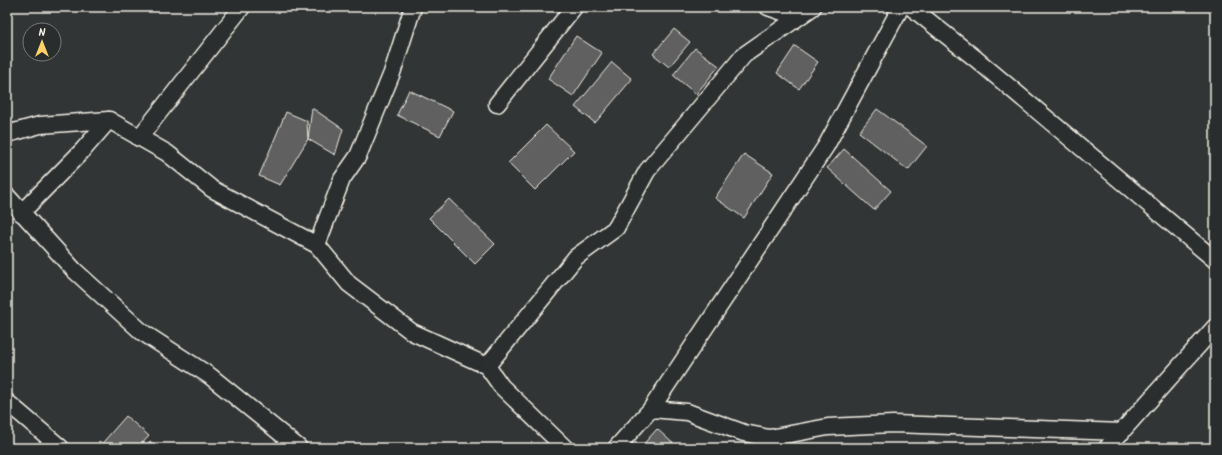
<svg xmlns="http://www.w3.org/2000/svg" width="1222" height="455" font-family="Kalam,sans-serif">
<rect width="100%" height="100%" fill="#323535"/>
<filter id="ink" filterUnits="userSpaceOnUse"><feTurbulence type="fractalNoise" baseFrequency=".025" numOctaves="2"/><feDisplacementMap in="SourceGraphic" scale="8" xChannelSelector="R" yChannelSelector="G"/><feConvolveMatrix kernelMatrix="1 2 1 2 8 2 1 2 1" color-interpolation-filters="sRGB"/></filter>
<g filter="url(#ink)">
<g fill="#5f605f" stroke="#f4f1e8">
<path d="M674,29L690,42L669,67L653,54Z"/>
<path d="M576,36L602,53L573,96L548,79Z"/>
<path d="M795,46L818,62L799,89L777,73Z"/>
<path d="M695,48L719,66L696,94L673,75Z"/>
<path d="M612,62L632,79L595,123L575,107Z"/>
<path d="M409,90L453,111L440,136L397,115Z"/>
<path d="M312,108L343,129L335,155L308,139Z"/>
<path d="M877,109L927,146L908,170L859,132Z"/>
<path d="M286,112L307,121L308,139L280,185L259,176Z"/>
<path d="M546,125L574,151L535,190L508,163Z"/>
<path d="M844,149L891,191L874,210L827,168Z"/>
<path d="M744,154L773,173L744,218L715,198Z"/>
<path d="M449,199L495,244L475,264L429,218Z"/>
<path d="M126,416L149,436L138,448H98Z"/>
<path d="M657,429L678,448H640Z"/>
<path d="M150,441L158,448H144Z"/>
</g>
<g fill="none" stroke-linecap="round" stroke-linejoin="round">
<defs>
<g id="street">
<path d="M768,7L797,17"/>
<path d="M911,7L976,59L1215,260"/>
<path d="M497,104L574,7"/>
<path d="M7,134L40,125L109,120L167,153L212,189L317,245L349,284L412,332L487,366L501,386L565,448"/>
<path d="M139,138L242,7"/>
<path d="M7,196L74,270L142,332L210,376L299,448"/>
<path d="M21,213L83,150L109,120"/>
<path d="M317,245L342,179L358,156L392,73L413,7"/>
<path d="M487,366L576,257L616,228L647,171L744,55L813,7"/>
<path d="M7,402L61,448"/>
<path d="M651,409L687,412L744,433L769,438L828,427L893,424L1122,432"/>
<path d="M616,448L651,409L826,146L901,7"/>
<path d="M1107,448L1215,327"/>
</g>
</defs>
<use href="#street" stroke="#f4f1e8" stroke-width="19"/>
<use href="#street" stroke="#2a2d2e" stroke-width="16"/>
</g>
</g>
<rect width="1222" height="455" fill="none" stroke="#2a2d2e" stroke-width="24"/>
<rect x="12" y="12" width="1198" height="431" fill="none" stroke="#f4f1e8" stroke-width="1.5" filter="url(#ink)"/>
<g transform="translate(42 42)"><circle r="19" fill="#2a2d2e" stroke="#7b7b78"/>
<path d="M0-3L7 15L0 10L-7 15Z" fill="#ffd166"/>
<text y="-6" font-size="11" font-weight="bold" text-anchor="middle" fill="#f4f1e8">N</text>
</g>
</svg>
